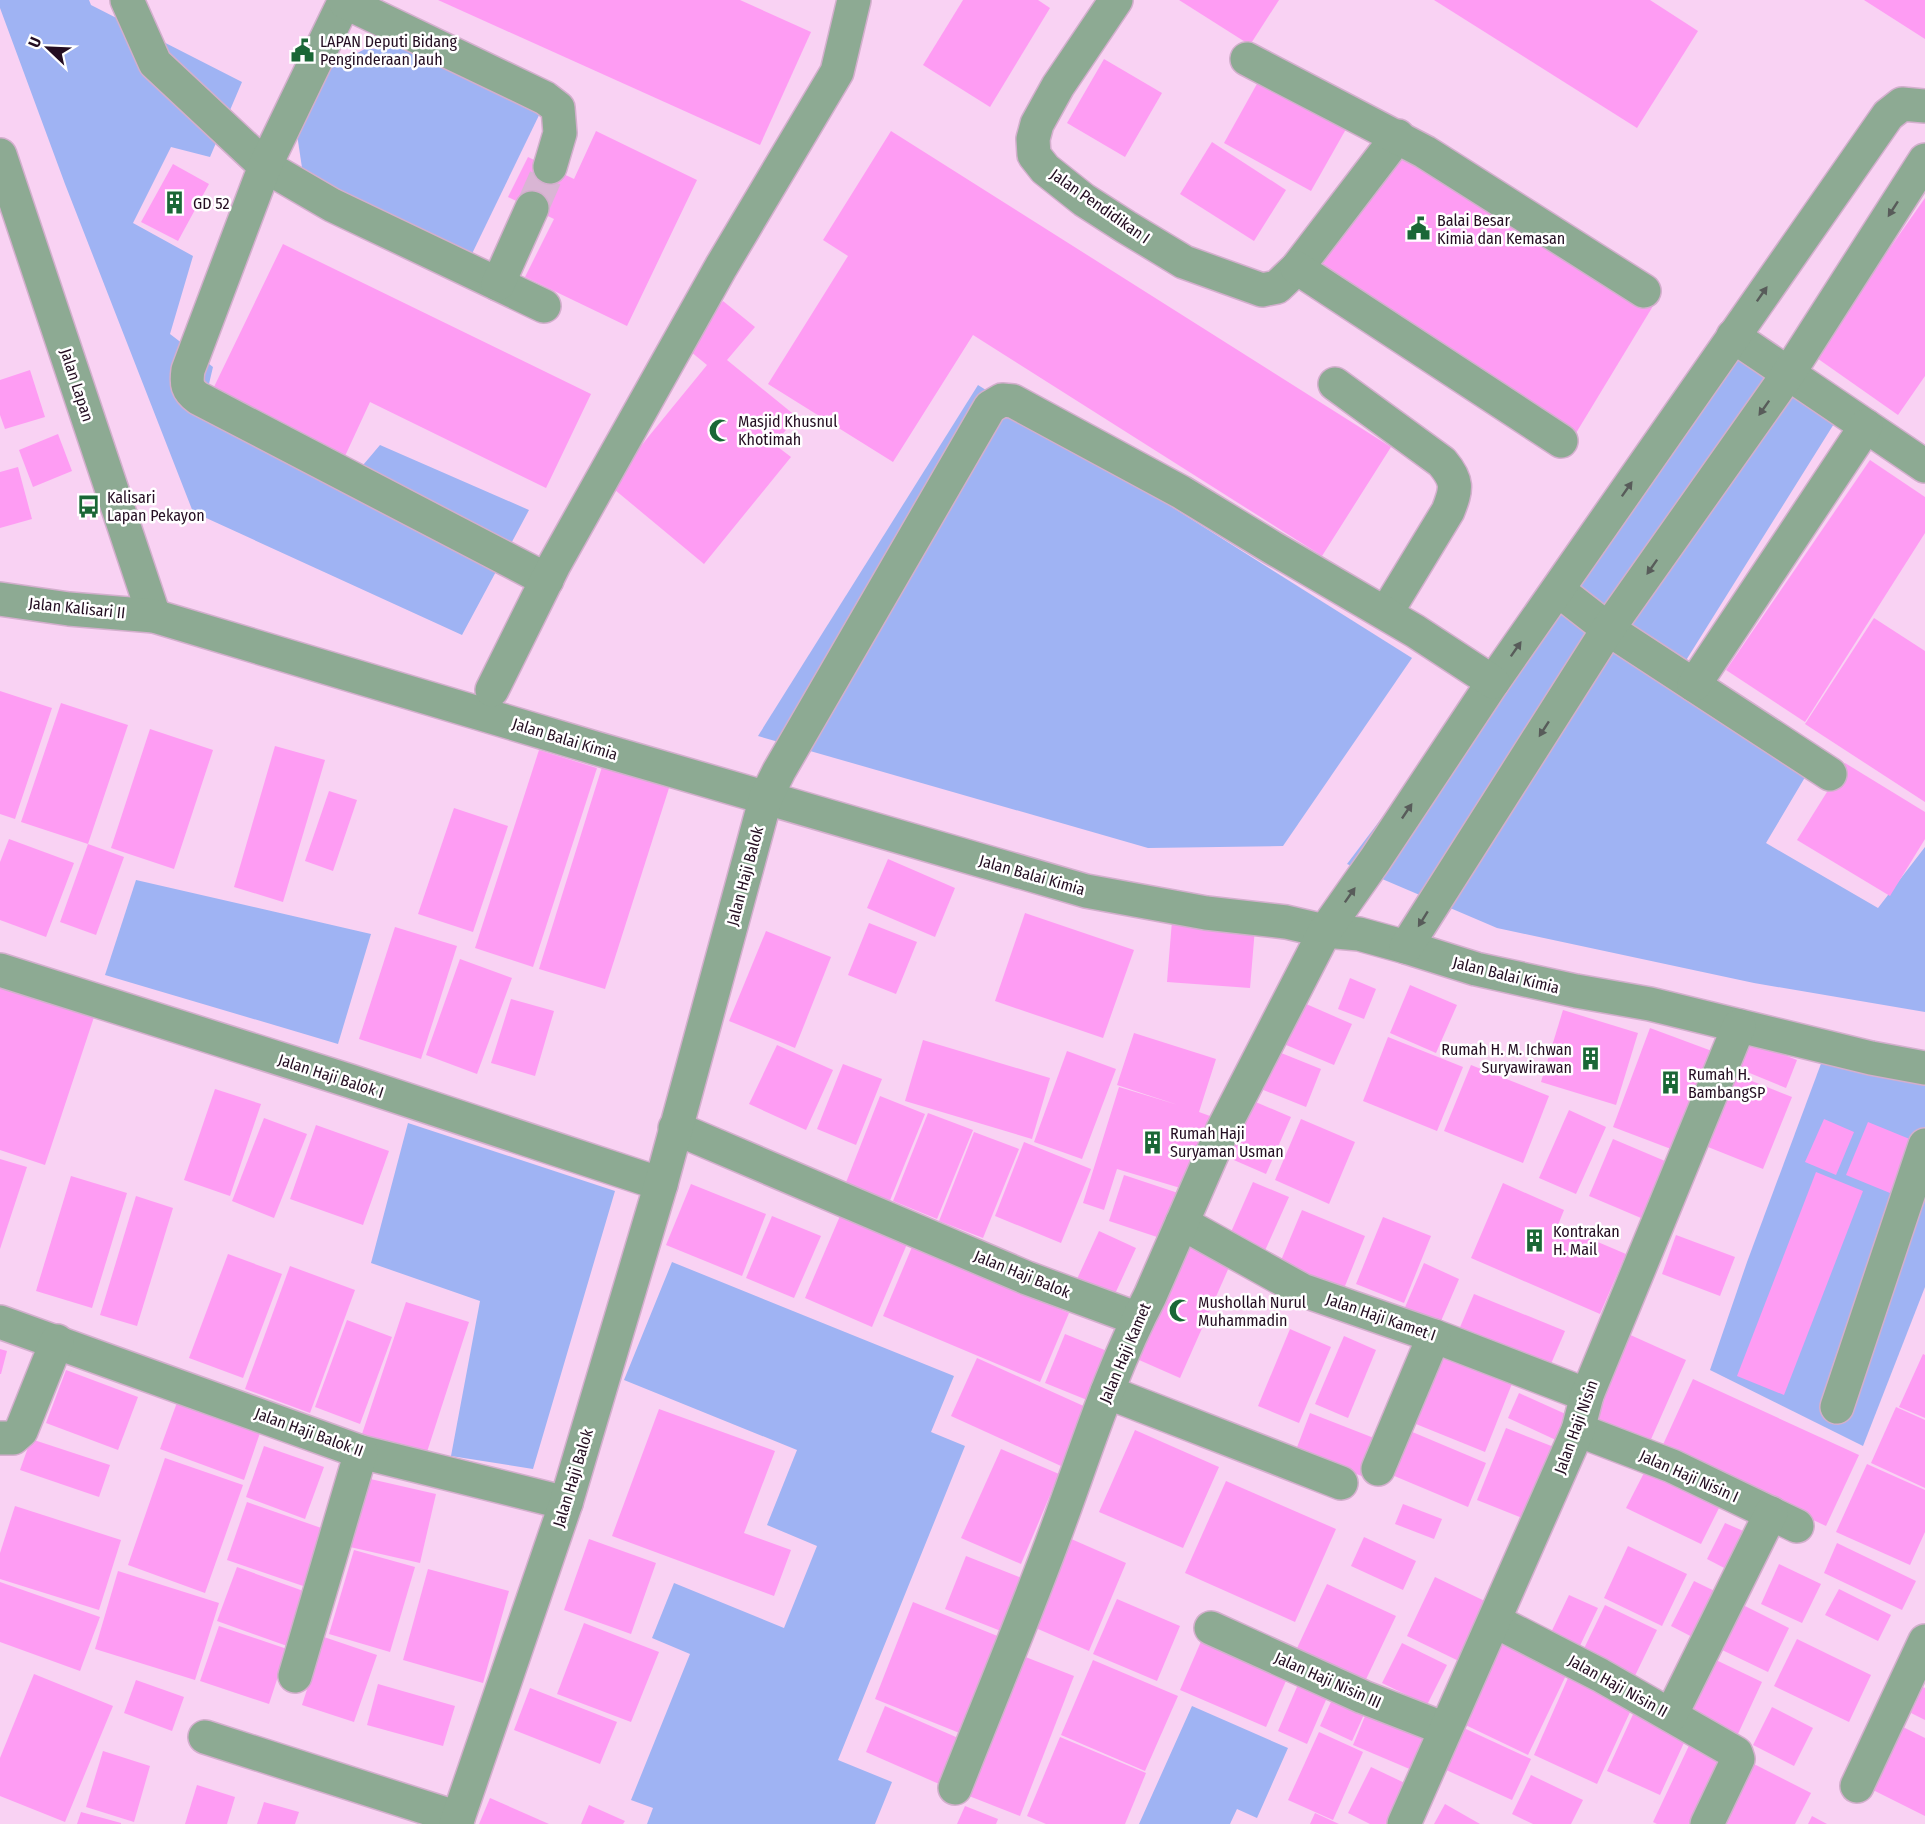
<svg xmlns="http://www.w3.org/2000/svg" width="1925" height="1824" font-family="'Fira Sans Condensed',sans-serif">
<rect width="100%" height="100%" fill="#f9d2f3"/>
<g fill="#9fb3f3">
<path d="M0,0H89L91,5L242,82L210,157L171,147L133,223L193,256L170,334L213,367L204,405L358,471L380,445L529,510L462,635L193,512L65,184L0,8Z"/>
<path d="M411,48L543,107L468,262L304,181L295,121L308,87L332,66L365,49Z"/>
<path d="M1749,332L1847,403L1685,662L1817,757L1766,843L1878,908L1925,847V1012L1754,983L1497,928L1347,864Z"/>
<path d="M978,385L1412,658L1283,846L1148,848L758,736Z"/>
<path d="M136,880L371,934L338,1044L105,975Z"/>
<path d="M1822,1061L1925,1082V1287L1863,1446L1710,1370L1747,1262Z"/>
<path d="M408,1123L615,1191L533,1469L451,1456L480,1301L371,1263Z"/>
<path d="M672,1262L954,1376L931,1432L965,1446L838,1760L892,1782L875,1824H647L653,1808L631,1800L690,1654L652,1638L674,1583L784,1628L817,1546L767,1525L797,1450L624,1380Z"/>
<path d="M1192,1706L1288,1748L1257,1818L1237,1809L1230,1824H1139Z"/>
</g>
<g fill="#fe9cf3">
<path d="M438,0H740L811,32L760,145Z"/>
<path d="M963,0H1038L1050,8L990,107L923,65Z"/>
<path d="M1179,0H1279L1250,45Z"/>
<path d="M1434,0H1650L1698,31L1637,128Z"/>
<path d="M1864,0H1925V39Z"/>
<path d="M1104,59L1162,93L1125,157L1067,123Z"/>
<path d="M1263,73L1350,122L1311,191L1224,143Z"/>
<path d="M596,131L697,180L627,326L525,277L554,219L508,197L528,157L574,179Z"/>
<path d="M891,131L1391,447L1322,556L973,335L893,462L768,384L848,256L823,240Z"/>
<path d="M1398,140L1653,306L1573,438L1311,265Z"/>
<path d="M1212,142L1286,190L1254,241L1180,194Z"/>
<path d="M173,164L209,184L178,241L141,222Z"/>
<path d="M1925,198V376L1898,415L1814,356Z"/>
<path d="M283,244L591,394L546,488L370,402L345,456L212,391Z"/>
<path d="M723,301L755,327L727,360L797,417L774,444L791,457L704,564L609,485L707,365L685,347Z"/>
<path d="M30,370L45,417L5,429L0,415V380Z"/>
<path d="M58,434L72,471L33,487L19,450Z"/>
<path d="M1870,460L1925,497V533L1805,722L1726,670Z"/>
<path d="M18,467L32,519L0,528V472Z"/>
<path d="M1874,618L1925,651V802L1805,724Z"/>
<path d="M0,691L52,708L15,819L0,814Z"/>
<path d="M61,703L128,725L88,844L21,822Z"/>
<path d="M150,729L213,750L174,869L111,848Z"/>
<path d="M275,746L325,760L283,902L234,887Z"/>
<path d="M539,750L597,768L533,967L475,948Z"/>
<path d="M1845,763L1925,812V839L1890,896L1797,840Z"/>
<path d="M602,767L669,788L605,989L539,969Z"/>
<path d="M329,791L357,800L333,871L305,861Z"/>
<path d="M454,808L508,826L473,932L418,914Z"/>
<path d="M9,839L74,863L46,937L0,920V862Z"/>
<path d="M88,844L124,857L96,935L60,922Z"/>
<path d="M888,859L955,888L935,937L867,908Z"/>
<path d="M1025,913L1134,950L1103,1038L995,1001Z"/>
<path d="M1172,921L1255,928L1250,988L1167,982Z"/>
<path d="M869,923L917,942L896,994L848,975Z"/>
<path d="M395,927L457,946L421,1059L359,1039Z"/>
<path d="M766,931L831,957L795,1048L729,1021Z"/>
<path d="M460,959L512,978L477,1074L426,1055Z"/>
<path d="M1350,978L1376,989L1364,1019L1338,1009Z"/>
<path d="M0,984L95,1014L45,1165L0,1150Z"/>
<path d="M1410,985L1457,1005L1436,1053L1390,1033Z"/>
<path d="M511,999L554,1011L535,1076L491,1063Z"/>
<path d="M1297,1000L1352,1024L1334,1065L1279,1042Z"/>
<path d="M1563,1010L1638,1033L1616,1105L1541,1082Z"/>
<path d="M1650,1028L1720,1054L1671,1149L1613,1127Z"/>
<path d="M1134,1033L1216,1059L1199,1112L1210,1116L1187,1190L1117,1169L1104,1210L1083,1203L1119,1087L1178,1105L1117,1085Z"/>
<path d="M1388,1037L1463,1067L1437,1131L1363,1101Z"/>
<path d="M1746,1039L1797,1060L1786,1088L1735,1067Z"/>
<path d="M923,1040L1050,1078L1032,1139L905,1101Z"/>
<path d="M777,1045L833,1070L806,1130L749,1104Z"/>
<path d="M1266,1047L1321,1069L1306,1107L1251,1085Z"/>
<path d="M1067,1051L1116,1069L1082,1159L1034,1142Z"/>
<path d="M843,1064L882,1079L856,1145L817,1129Z"/>
<path d="M1471,1065L1549,1096L1523,1163L1444,1131Z"/>
<path d="M1737,1075L1792,1097L1763,1169L1708,1147Z"/>
<path d="M215,1089L261,1104L230,1196L184,1180Z"/>
<path d="M880,1096L925,1114L889,1203L845,1185Z"/>
<path d="M1244,1097L1291,1117L1266,1174L1220,1154Z"/>
<path d="M1569,1110L1606,1127L1576,1194L1539,1178Z"/>
<path d="M928,1113L973,1130L937,1219L893,1201Z"/>
<path d="M264,1118L307,1134L274,1218L232,1201Z"/>
<path d="M1301,1119L1355,1142L1329,1204L1275,1180Z"/>
<path d="M1824,1119L1854,1132L1836,1175L1805,1162Z"/>
<path d="M1868,1122L1912,1140L1890,1193L1846,1175Z"/>
<path d="M316,1125L389,1151L363,1225L290,1199Z"/>
<path d="M974,1132L1019,1149L983,1238L939,1221Z"/>
<path d="M1613,1139L1665,1161L1641,1218L1589,1196Z"/>
<path d="M1024,1142L1091,1169L1061,1243L995,1216Z"/>
<path d="M0,1159L27,1167L0,1249Z"/>
<path d="M1816,1172L1863,1191L1784,1395L1737,1376Z"/>
<path d="M1124,1175L1178,1193L1163,1239L1109,1221Z"/>
<path d="M71,1176L127,1193L92,1308L36,1291Z"/>
<path d="M1253,1182L1289,1197L1263,1255L1228,1239Z"/>
<path d="M1503,1183L1564,1210L1558,1225L1626,1254L1600,1314L1471,1258Z"/>
<path d="M691,1184L766,1214L742,1276L666,1245Z"/>
<path d="M136,1196L173,1208L137,1326L100,1315Z"/>
<path d="M1302,1210L1365,1236L1341,1296L1277,1270Z"/>
<path d="M772,1216L821,1236L794,1298L746,1278Z"/>
<path d="M840,1216L907,1244L872,1327L805,1298Z"/>
<path d="M1383,1217L1431,1236L1404,1303L1356,1284Z"/>
<path d="M1099,1231L1136,1248L1114,1296L1077,1279Z"/>
<path d="M1676,1235L1735,1257L1720,1296L1662,1274Z"/>
<path d="M1180,1243L1230,1265L1180,1378L1130,1356Z"/>
<path d="M912,1247L1069,1313L1040,1382L883,1316Z"/>
<path d="M228,1254L282,1274L243,1378L189,1358Z"/>
<path d="M1424,1263L1459,1279L1438,1328L1403,1312Z"/>
<path d="M290,1266L355,1290L310,1413L245,1389Z"/>
<path d="M1474,1294L1565,1331L1548,1371L1458,1332Z"/>
<path d="M406,1302L469,1322L426,1455L362,1434Z"/>
<path d="M347,1320L392,1337L360,1424L315,1407Z"/>
<path d="M1290,1329L1331,1347L1299,1423L1258,1406Z"/>
<path d="M1626,1333L1686,1360L1648,1446L1587,1419Z"/>
<path d="M1065,1334L1112,1353L1092,1402L1045,1383Z"/>
<path d="M1344,1336L1376,1350L1348,1418L1315,1404Z"/>
<path d="M1436,1344L1515,1376L1485,1452L1406,1420Z"/>
<path d="M0,1349L7,1351L1,1374H0Z"/>
<path d="M1923,1354L1925,1355V1418L1899,1407Z"/>
<path d="M977,1358L1088,1408L1061,1466L951,1416Z"/>
<path d="M66,1370L138,1397L118,1450L46,1423Z"/>
<path d="M1693,1379L1859,1455L1826,1526L1661,1449Z"/>
<path d="M1519,1393L1570,1416L1558,1441L1508,1418Z"/>
<path d="M179,1397L262,1427L244,1480L160,1449Z"/>
<path d="M1896,1407L1925,1420V1488L1871,1463Z"/>
<path d="M659,1409L775,1451L744,1533L791,1550L774,1596L612,1536Z"/>
<path d="M1310,1413L1379,1440L1364,1477L1296,1450Z"/>
<path d="M1506,1428L1564,1451L1535,1523L1477,1500Z"/>
<path d="M1135,1430L1219,1467L1183,1548L1099,1512Z"/>
<path d="M1410,1431L1486,1463L1468,1507L1392,1475Z"/>
<path d="M31,1439L110,1465L99,1497L20,1470Z"/>
<path d="M264,1446L324,1467L305,1519L246,1497Z"/>
<path d="M1001,1449L1059,1474L1021,1564L961,1538Z"/>
<path d="M165,1458L243,1485L205,1593L128,1565Z"/>
<path d="M1867,1464L1925,1490V1532L1910,1565L1836,1532Z"/>
<path d="M1647,1467L1721,1504L1701,1544L1626,1508Z"/>
<path d="M366,1478L436,1494L420,1563L350,1547Z"/>
<path d="M1226,1481L1336,1529L1295,1622L1185,1573Z"/>
<path d="M247,1502L327,1530L306,1587L227,1560Z"/>
<path d="M1403,1504L1442,1519L1434,1539L1395,1524Z"/>
<path d="M15,1506L121,1540L99,1610L0,1579V1553Z"/>
<path d="M1725,1523L1748,1533L1730,1571L1707,1559Z"/>
<path d="M1364,1537L1416,1561L1403,1590L1351,1566Z"/>
<path d="M1069,1538L1126,1563L1089,1651L1031,1626Z"/>
<path d="M589,1539L656,1563L631,1634L564,1610Z"/>
<path d="M1837,1543L1916,1581L1902,1610L1824,1573Z"/>
<path d="M1628,1546L1687,1574L1662,1626L1604,1598Z"/>
<path d="M354,1550L415,1567L390,1652L329,1634Z"/>
<path d="M966,1556L1027,1580L1006,1633L945,1609Z"/>
<path d="M1779,1564L1821,1584L1802,1623L1761,1604Z"/>
<path d="M237,1567L309,1593L290,1647L217,1621Z"/>
<path d="M428,1569L509,1591L483,1683L403,1660Z"/>
<path d="M118,1571L219,1603L195,1680L95,1649Z"/>
<path d="M1435,1577L1493,1605L1465,1664L1407,1636Z"/>
<path d="M1694,1581L1725,1596L1702,1642L1671,1626Z"/>
<path d="M0,1582L100,1617L80,1671L0,1642Z"/>
<path d="M1327,1584L1396,1616L1360,1692L1291,1661Z"/>
<path d="M1839,1589L1891,1615L1878,1641L1825,1615Z"/>
<path d="M1569,1595L1598,1608L1576,1654L1547,1641Z"/>
<path d="M1117,1599L1180,1626L1157,1681L1093,1654Z"/>
<path d="M913,1602L1000,1637L962,1734L875,1699Z"/>
<path d="M1741,1604L1789,1628L1768,1672L1720,1649Z"/>
<path d="M1605,1605L1657,1630L1631,1684L1579,1659Z"/>
<path d="M584,1623L659,1652L631,1722L557,1694Z"/>
<path d="M219,1626L287,1649L269,1704L200,1681Z"/>
<path d="M1206,1630L1292,1667L1266,1727L1180,1690Z"/>
<path d="M1496,1632L1570,1667L1528,1755L1455,1720Z"/>
<path d="M324,1637L377,1655L354,1722L302,1705Z"/>
<path d="M1797,1639L1871,1675L1849,1722L1774,1686Z"/>
<path d="M1402,1643L1447,1665L1427,1705L1382,1683Z"/>
<path d="M1023,1656L1074,1676L1020,1816L969,1796Z"/>
<path d="M1093,1660L1178,1696L1145,1771L1061,1735Z"/>
<path d="M1716,1660L1762,1682L1737,1736L1691,1714Z"/>
<path d="M1572,1669L1636,1699L1597,1784L1534,1755Z"/>
<path d="M1303,1673L1332,1686L1307,1744L1278,1731Z"/>
<path d="M34,1674L113,1706L65,1822L0,1796V1758Z"/>
<path d="M136,1680L184,1697L172,1731L124,1713Z"/>
<path d="M378,1684L455,1706L443,1746L367,1725Z"/>
<path d="M1923,1687L1925,1688V1720L1911,1713Z"/>
<path d="M530,1688L617,1722L600,1764L514,1730Z"/>
<path d="M1335,1693L1367,1708L1352,1741L1320,1726Z"/>
<path d="M1370,1704L1436,1732L1419,1773L1353,1745Z"/>
<path d="M885,1706L965,1741L946,1787L866,1752Z"/>
<path d="M1772,1707L1813,1728L1794,1766L1753,1745Z"/>
<path d="M1635,1710L1688,1734L1660,1795L1607,1771Z"/>
<path d="M1453,1723L1531,1759L1512,1800L1433,1764Z"/>
<path d="M1897,1724L1925,1738V1816L1867,1787Z"/>
<path d="M1319,1732L1363,1752L1333,1820L1288,1800Z"/>
<path d="M1694,1735L1731,1752L1698,1824H1657L1653,1822Z"/>
<path d="M1060,1737L1146,1773L1125,1824H1046L1027,1816Z"/>
<path d="M103,1751L150,1766L134,1822L86,1807Z"/>
<path d="M1748,1761L1811,1793L1795,1824H1716Z"/>
<path d="M1371,1767L1409,1785L1390,1824H1370L1348,1813Z"/>
<path d="M1531,1775L1583,1800L1571,1824H1533L1512,1814Z"/>
<path d="M197,1785L235,1797L227,1824H185Z"/>
<path d="M490,1798L549,1824H479Z"/>
<path d="M264,1802L299,1812L295,1824H257Z"/>
<path d="M1445,1804L1480,1824H1434Z"/>
<path d="M589,1805L625,1821L623,1824H581Z"/>
<path d="M965,1806L998,1819L996,1824H957Z"/>
<path d="M81,1812L121,1823V1824H77Z"/>
<path d="M1315,1813L1339,1824H1310Z"/>
<path d="M1812,1816L1827,1824H1808Z"/>
</g>
<g fill="none" stroke-linecap="round" stroke-linejoin="round">
<path stroke="#d9b5d4" stroke-width="33" stroke-dasharray="33 16" stroke-linecap="butt" d="M532,208L550,167"/>
<defs>
<g id="minor">
<path d="M127,0L155,63L265,166L332,205L544,306"/>
<path d="M345,0L265,166L188,370C186,384 187,390 198,398L547,580"/>
<path d="M1116,0L1058,86L1037,124L1033,139L1034,155L1045,169L1084,200L1126,227L1184,262L1262,290L1277,287L1297,268L1398,136"/>
<path d="M345,2L545,98L558,108L560,133L550,167"/>
<path d="M1247,59L1425,152L1644,291"/>
<path d="M0,155L154,616"/>
<path d="M1297,268L1561,441"/>
<path d="M498,284L532,208"/>
<path d="M1733,336L1925,466"/>
<path d="M1335,384L1442,462C1458,481 1457,488 1448,511L1386,613"/>
<path d="M1558,590L1608,629L1830,774"/>
<path d="M0,599L69,609L154,616L595,748L1086,891L1206,913L1286,922L1325,931L1359,934L1406,947L1476,969L1576,991L1650,1004L1871,1058L1925,1068"/>
<path d="M1694,685L1866,426"/>
<path d="M492,690L554,565L721,267L837,72L854,0"/>
<path d="M1406,947L1608,629L1788,374L1925,160"/>
<path d="M0,970L350,1081L661,1184"/>
<path d="M675,1128L1027,1278L1138,1319"/>
<path d="M1182,1223L1302,1290L1434,1336L1587,1395"/>
<path d="M0,1322L361,1452L566,1503"/>
<path d="M1107,1392L1341,1483"/>
<path d="M1837,1407L1925,1145"/>
<path d="M1578,1430L1672,1466L1797,1526"/>
<path d="M0,1438H13L21,1431L57,1341"/>
<path d="M1378,1469L1434,1336"/>
<path d="M1495,1621L1600,1675L1736,1753L1738,1759L1707,1824"/>
<path d="M1211,1628L1363,1697L1445,1729"/>
<path d="M295,1676L361,1452"/>
<path d="M1671,1715L1771,1513"/>
<path d="M205,1737L458,1818"/>
<path d="M1857,1786L1925,1641"/>
<path d="M955,1788C989,1702 1025,1616 1057,1529C1086,1451 1111,1370 1150,1296L1223,1129L1325,931L1375,860L1493,682L1888,115L1902,104L1925,106"/>
<path d="M456,1824L566,1503L661,1184L766,797L779,771L990,407L1002,400L1013,401L1181,492L1273,548L1415,631L1493,682"/>
<path d="M1404,1824L1578,1430L1587,1395L1739,1026"/>
</g>
</defs>
<use href="#minor" stroke="#d3afcd" stroke-width="36"/>
<use href="#minor" stroke="#8daa93" stroke-width="33"/>
</g>
<defs><path id="oneway-solid" d="M-6-.8H1V-3.2L6.5 0L1 3.2V.8H-6Z" transform="scale(1.5)"/></defs>
<g fill="#585c5a">
<use href="#oneway-solid" transform="translate(1893 209) rotate(123)"/>
<use href="#oneway-solid" transform="translate(1762 294) rotate(-55)"/>
<use href="#oneway-solid" transform="translate(1764 408) rotate(125)"/>
<use href="#oneway-solid" transform="translate(1627 489) rotate(-55)"/>
<use href="#oneway-solid" transform="translate(1652 567) rotate(125)"/>
<use href="#oneway-solid" transform="translate(1516 649) rotate(-55)"/>
<use href="#oneway-solid" transform="translate(1544 729) rotate(123)"/>
<use href="#oneway-solid" transform="translate(1407 811) rotate(-56)"/>
<use href="#oneway-solid" transform="translate(1350 895) rotate(-55)"/>
<use href="#oneway-solid" transform="translate(1423 919) rotate(122)"/>
</g>
<defs>
<symbol id="civic-bare" viewBox="-9 -9 18 18"><path d="M-.6-6.5H3V-4.5H.6V-3L4-1V1h2V6H-6V1h2V-1L-.6-3ZM-1.2 2.5V6h2.4V2.5Z" fill="#1a6736" stroke="#fff" stroke-width="2.5" paint-order="stroke"/></symbol>
<symbol id="building-bare" viewBox="-9 -9 18 18"><path d="M-4-6H4V6H1V3H-1V6H-4ZM-2.5-4.3h1.7v1.8h-1.7ZM.8-4.3h1.7v1.8H.8ZM-2.5-1h1.7V.8h-1.7ZM.8-1h1.7V.8H.8Z" fill="#1a6736" stroke="#fff" stroke-width="2.5" paint-order="stroke"/></symbol>
<symbol id="mosque-bare" viewBox="-9 -9 18 18"><path d="M3.5-4.9A6 6 0 1 0 3.5 4.9A5 5 0 1 1 3.5-4.9Z" fill="#1a6736" stroke="#fff" stroke-width="2.5" paint-order="stroke"/></symbol>
<symbol id="bus-bare" viewBox="-9 -9 18 18"><path d="M-5-6H5V4H4V6H2V4H-2V6H-4V4H-5ZM-3.5-4V0h7V-4ZM-3.5 1.2v1.5H-2V1.2ZM2 1.2v1.5H3.5V1.2Z" fill="#1a6736" stroke="#fff" stroke-width="2.5" paint-order="stroke"/></symbol>
</defs>
<g fill-rule="evenodd">
<use href="#civic-bare" x="286" y="34" width="33" height="33"/>
<use href="#building-bare" x="158" y="186" width="33" height="33"/>
<use href="#civic-bare" x="1402" y="212" width="33" height="33"/>
<use href="#mosque-bare" x="704" y="414" width="33" height="33"/>
<use href="#bus-bare" x="72" y="490" width="33" height="33"/>
<use href="#building-bare" x="1574" y="1042" width="33" height="33"/>
<use href="#building-bare" x="1654" y="1066" width="33" height="33"/>
<use href="#building-bare" x="1136" y="1126" width="33" height="33"/>
<use href="#building-bare" x="1518" y="1224" width="33" height="33"/>
<use href="#mosque-bare" x="1164" y="1294" width="33" height="33"/>
</g>
<g text-anchor="middle" dominant-baseline="central" stroke-width="5" stroke-linejoin="round" paint-order="stroke">
<g font-size="16" fill="#240e22" stroke="#fff" text-anchor="start">
<text x="320" y="41">LAPAN Deputi Bidang<tspan x="320" dy="18">Penginderaan Jauh</tspan></text>
<text x="193" y="203">GD 52</text>
<text x="1437" y="220">Balai Besar<tspan x="1437" dy="18">Kimia dan Kemasan</tspan></text>
<text x="738" y="421">Masjid Khusnul<tspan x="738" dy="18">Khotimah</tspan></text>
<text x="107" y="497">Kalisari<tspan x="107" dy="18">Lapan Pekayon</tspan></text>
<text x="1572" y="1049" text-anchor="end">Rumah H. M. Ichwan<tspan x="1572" dy="18">Suryawirawan</tspan></text>
<text x="1688" y="1074">Rumah H.<tspan x="1688" dy="18">BambangSP</tspan></text>
<text x="1170" y="1133">Rumah Haji<tspan x="1170" dy="18">Suryaman Usman</tspan></text>
<text x="1553" y="1231">Kontrakan<tspan x="1553" dy="18">H. Mail</tspan></text>
<text x="1198" y="1302">Mushollah Nurul<tspan x="1198" dy="18">Muhammadin</tspan></text>
</g>
<g font-size="16" fill="#240e22" stroke="#fff">
<text transform="translate(1100 206) rotate(35)">Jalan Pendidikan I</text>
<text transform="translate(77 385) rotate(72)">Jalan Lapan</text>
<text transform="translate(77 608) rotate(6)">Jalan Kalisari II</text>
<text transform="translate(565 739) rotate(17)">Jalan Balai Kimia</text>
<text transform="translate(1032 875) rotate(16)">Jalan Balai Kimia</text>
<text transform="translate(745 876) rotate(-75)">Jalan Haji Balok</text>
<text transform="translate(1506 975) rotate(14)">Jalan Balai Kimia</text>
<text transform="translate(331 1076) rotate(18)">Jalan Haji Balok I</text>
<text transform="translate(1022 1274) rotate(22)">Jalan Haji Balok</text>
<text transform="translate(1381 1317) rotate(19)">Jalan Haji Kamet I</text>
<text transform="translate(1125 1353) rotate(-67)">Jalan Haji Kamet</text>
<text transform="translate(1576 1427) rotate(-70)">Jalan Haji Nisin</text>
<text transform="translate(309 1432) rotate(20)">Jalan Haji Balok II</text>
<text transform="translate(1689 1476) rotate(24)">Jalan Haji Nisin I</text>
<text transform="translate(573 1478) rotate(-73)">Jalan Haji Balok</text>
<text transform="translate(1328 1680) rotate(24)">Jalan Haji Nisin III</text>
<text transform="translate(1618 1686) rotate(29)">Jalan Haji Nisin II</text>
</g>
</g>
<g transform="translate(48 48) rotate(293)" stroke="#ffffff" stroke-width="4.5" paint-order="stroke">
<path d="M0-4.5L10 22L0 15L-10 22Z" fill="#240e22"/>
<text y="-9" font-size="16" font-weight="bold" text-anchor="middle" fill="#240e22">U</text>
</g>
</svg>
